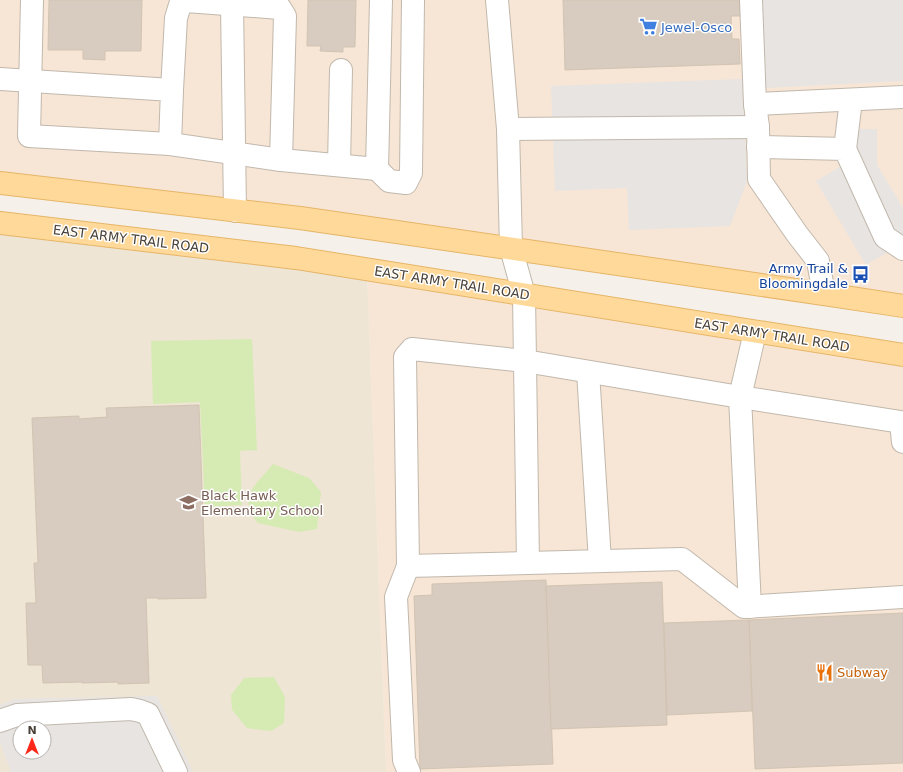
<svg xmlns="http://www.w3.org/2000/svg" width="903" height="772" font-family="'DejaVu Sans',sans-serif">
<rect width="100%" height="100%" fill="#f5f1ea"/>
<g fill="#f7e6d6">
<path d="M0,0H903V296L0,174Z"/>
<path d="M367,276L903,362V772H386Z"/>
</g>
<path fill="#eee5d4" fill-rule="evenodd" d="M0,229L367,276L386,772H0ZM20,728H44V752H20Z"/>
<g fill="#d6eab3">
<path d="M252,339L257,450L240,451L242,505L205,507L200,402L153,404L151,341Z"/>
<path d="M273,464L309,478L321,492L317,529L299,532L258,523C250,515 245,501 251,491C256,482 267,472 273,464Z"/>
<path d="M274,677L285,697L284,723L271,731L247,728L232,710L231,695L244,678Z"/>
</g>
<g fill="#e7e4e2" fill-rule="evenodd">
<path d="M760,0H903V81L765,88Z"/>
<path d="M743,79L747,181L730,226L629,230L627,188L555,191L551,86Z"/>
<path d="M854,129H877V165L903,208V244H902L866,265L816,181L853,159Z"/>
<path d="M157,696L193,772H11L0,742V705L15,699ZM20,728H44V752H20Z"/>
</g>
<g fill="#d7ccbf" stroke="#d2c3b2">
<path d="M49,0H142L141,51H105V60L83,59V50H48Z"/>
<path d="M308,0H356L355,47H343V52L320,51L321,46H307Z"/>
<path d="M563,0H741V16H731L732,39H739L740,64L565,70Z"/>
<path d="M199,405L206,598L158,599V598H146L149,683L118,684V682L82,683V682L43,683L42,665H28L26,603H36L34,563H38L32,418L79,416V419L107,417L106,408Z"/>
<path d="M546,580L553,764L420,769L414,596L432,595V584Z"/>
<path d="M662,582L667,725L551,729L546,586Z"/>
<path d="M903,613V763L755,769L749,620Z"/>
<path d="M749,620L752,711L667,715L664,623Z"/>
</g>
<g fill="none" stroke-linecap="round" stroke-linejoin="round">
<defs>
<g id="minor">
<path d="M32,0L29,136L170,144L281,160L377,169L381,0"/>
<path d="M497,0L508,129L511,248L524,295L528,563L682,559L744,607L903,597"/>
<path d="M751,0L755,104"/>
<path d="M232,4L235,211"/>
<path d="M0,79L172,90L170,144"/>
<path d="M172,90L176,18L180,5L186,1L280,8L285,16L281,160"/>
<path d="M508,129L758,127"/>
<path d="M758,147L845,149L885,237L903,249"/>
<path d="M845,149L851,100"/>
<path d="M339,165L341,70"/>
<path d="M377,169L389,181L406,183L411,173L413,0"/>
<path d="M824,294L818,261L797,234L759,179L758,127L755,104L903,97"/>
<path d="M588,372L600,561"/>
<path d="M528,563L408,566L405,357L412,349L525,361L740,397L901,422L903,442"/>
<path d="M408,566L396,597L404,760L409,772"/>
<path d="M750,607L740,397L755,332"/>
<path d="M0,721L17,715L131,709L140,711L148,714L176,772"/>
</g>
<g id="major">
<path d="M0,183L300,218L824,294L903,306"/>
<path d="M0,223L296,258L903,355"/>
</g>
</defs>
<use href="#minor" stroke="#c1b8ac" stroke-width="24"/>
<use href="#major" stroke="#e6b568" stroke-width="24"/>
<use href="#minor" stroke="#fff" stroke-width="22"/>
<use href="#major" stroke="#ffd999" stroke-width="22"/>
</g>
<defs>
<symbol id="supermarket-bare" viewBox="-9 -9 18 18"><path d="M-6-5.5h2.5l.6 2H6L4.5 2H-2.5L-4.4-4H-6ZM-1.5 3.2a1.3 1.3 0 1 0 .1 0ZM3 3.2a1.3 1.3 0 1 0 .1 0Z" fill="#3f7fe0" stroke="#fff" stroke-width="2.5" paint-order="stroke"/></symbol>
<symbol id="bus-bare" viewBox="-9 -9 18 18"><path d="M-5-6H5V4H4V6H2V4H-2V6H-4V4H-5ZM-3.5-4V0h7V-4ZM-3.5 1.2v1.5H-2V1.2ZM2 1.2v1.5H3.5V1.2Z" fill="#1a4fb4" stroke="#fff" stroke-width="2.5" paint-order="stroke"/></symbol>
<symbol id="school-bare" viewBox="-9 -9 18 18"><path d="M0-5L7-2L0 1L-7-2ZM-4 1L0 2.5L4 1V4Q0 6-4 4Z" fill="#8d6e63" stroke="#fff" stroke-width="2.5" paint-order="stroke"/></symbol>
<symbol id="restaurant-bare" viewBox="-9 -9 18 18"><path d="M-5-6h1v4h1v-4h1v4h1v-4h1v5L-1.5 .5V6h-2V.5L-5-1ZM5-6V6H3V1.5H1.5Q1.5-4 5-6Z" fill="#e8710a" stroke="#fff" stroke-width="2.5" paint-order="stroke"/></symbol>
</defs>
<g fill-rule="evenodd">
<use href="#supermarket-bare" x="636" y="14" width="25" height="25"/>
<use href="#bus-bare" x="848" y="262" width="25" height="25"/>
<use href="#school-bare" x="176" y="490" width="25" height="25"/>
<use href="#restaurant-bare" x="812" y="660" width="25" height="25"/>
</g>
<g text-anchor="middle" dominant-baseline="central" stroke-width="3" stroke-linejoin="round" paint-order="stroke">
<g font-size="13" fill="#366cbe" stroke="#fff" text-anchor="start">
<text x="661" y="27">Jewel-Osco</text>
</g>
<g font-size="13" fill="#4a4138" stroke="#fff">
<text transform="translate(131 239) rotate(7)">EAST ARMY TRAIL ROAD</text>
<text transform="translate(452 283) rotate(9)">EAST ARMY TRAIL ROAD</text>
<text transform="translate(772 335) rotate(9)">EAST ARMY TRAIL ROAD</text>
</g>
<g font-size="13" fill="#164399" stroke="#fff" text-anchor="end">
<text x="848" y="268">Army Trail &amp;<tspan x="848" dy="15">Bloomingdale</tspan></text>
</g>
<g font-size="13" fill="#785e54" stroke="#fff" text-anchor="start">
<text x="201" y="495">Black Hawk<tspan x="201" dy="15">Elementary School</tspan></text>
</g>
<g font-size="13" fill="#c56008" stroke="#fff" text-anchor="start">
<text x="837" y="672">Subway</text>
</g>
</g>
<g transform="translate(32 740)"><circle r="19" fill="#ffffff" stroke="#b7b3af"/>
<path d="M0-3L7 15L0 10L-7 15Z" fill="#fc291a"/>
<text y="-6" font-size="11" font-weight="bold" text-anchor="middle" fill="#4a4138">N</text>
</g>
</svg>
